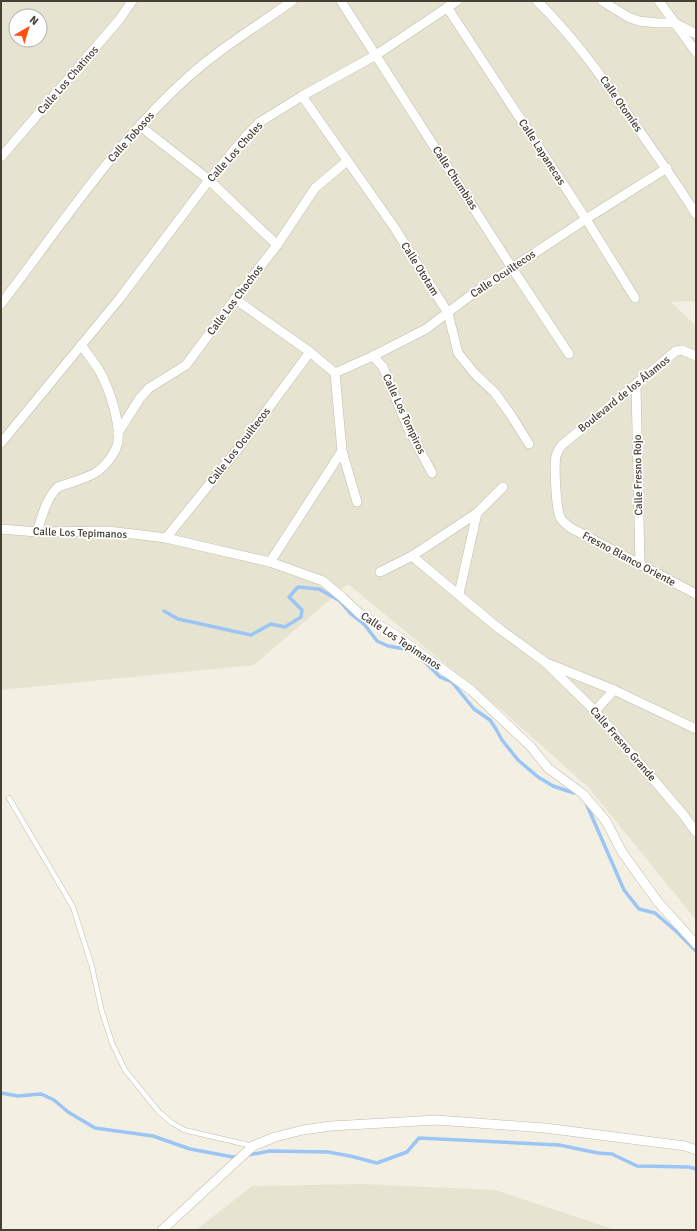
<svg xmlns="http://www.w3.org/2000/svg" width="697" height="1231" font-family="Signika,sans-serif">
<rect width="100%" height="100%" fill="#f3f0e3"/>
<g fill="#e7e3d1" fill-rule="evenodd">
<path d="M1,1H696V301L671,302L696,326V920L588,787L506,714L348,584L254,665L1,690ZM16,16H40V40H16Z"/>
<path d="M362,1184L495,1190L616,1230H196L252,1186Z"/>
</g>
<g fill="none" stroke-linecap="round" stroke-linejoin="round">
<g stroke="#9bc5f4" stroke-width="3.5">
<path d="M164,611L178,619L251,635L271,624L285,627L301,617L302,610L289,597L298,587L319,589L340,601L350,613L364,624L377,641L388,646L411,650"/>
<path d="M420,657L440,677L452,682L474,709L490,720L496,729L502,740L518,760L538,777L553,786L574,793"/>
<path d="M586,803L624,890L639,909L655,913L677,932L696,951"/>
<path d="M1,1093L18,1096L41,1094L54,1100L68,1112L95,1128L153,1136L190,1149L233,1157L238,1156"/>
<path d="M248,1155L270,1151L328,1152L350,1156L377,1163L407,1152L419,1138L559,1145L598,1153L612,1154L637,1166L689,1167L696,1169"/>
</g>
<defs>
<path id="service" d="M9,798L73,907L92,967L102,1012L112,1043L125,1070L159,1112L172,1123L184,1130L253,1146"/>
<g id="minor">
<path d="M341,1L512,268L569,354"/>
<path d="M537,1C572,35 599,73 627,113C650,146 674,179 696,214"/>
<path d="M602,1L628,17L639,21L657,23H675L696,34"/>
<path d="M659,1L696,52"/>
<path d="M447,7L586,219L635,298"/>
<path d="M302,96L394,227L448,313L458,353L475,374L495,393L511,415L529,444"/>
<path d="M140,126L209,180L277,245"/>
<path d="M1,157L119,20L132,1"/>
<path d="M235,299L310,352L335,373"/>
<path d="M1,304C60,227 114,144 187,78C219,49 257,26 292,1"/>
<path d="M373,356L383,367L408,428L432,473"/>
<path d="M696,356L682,350L676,351L562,445C559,449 557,452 556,456C554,467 556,507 560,517C562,521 567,525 571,528L696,594"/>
<path d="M335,373L373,356L426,329L471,295L586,219L667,168"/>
<path d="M335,373L342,451L357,502"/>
<path d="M636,385L640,564"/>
<path d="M118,433L140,398L149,388L186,365L235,299L277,245L315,188L347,161"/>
<path d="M1,443L120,298L209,180L247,135L260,122L302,96L376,55L457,1"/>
<path d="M1,529L37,532L108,531L166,538L270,562L323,581L342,597L360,614L394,634L471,690L531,747L548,768L583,794L606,821L622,852L658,902L696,944"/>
<path d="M37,532C42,517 46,498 58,487C69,483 85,479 95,473C105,467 117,452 118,441C120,420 109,388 99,370C93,361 87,353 81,345"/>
<path d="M166,538L241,445L310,352"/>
<path d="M412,556L497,627L545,662L595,711L682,813L696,832"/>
<path d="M270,562L342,451"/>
<path d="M380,572L412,556L477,513L503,487"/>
<path d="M459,594L477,513"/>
<path d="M549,664L614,690L696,729"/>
<path d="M595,711L614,690"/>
<path d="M162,1230L253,1146L275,1137L303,1130L331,1126L437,1120L545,1128L685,1146L696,1150"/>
</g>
</defs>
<use href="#service" stroke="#c1bca8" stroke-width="5.5"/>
<use href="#minor" stroke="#c1bca8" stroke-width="10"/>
<use href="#service" stroke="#fff" stroke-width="4.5"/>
<use href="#minor" stroke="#fff" stroke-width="9"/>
</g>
<g text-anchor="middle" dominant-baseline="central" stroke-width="3.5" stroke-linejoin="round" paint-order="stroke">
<g font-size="11" fill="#454033" stroke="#fff">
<text transform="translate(68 80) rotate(-49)">Calle Los Chatinos</text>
<text transform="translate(621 104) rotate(55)">Calle Otomíes</text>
<text transform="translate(131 137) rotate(-48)">Calle Tobosos</text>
<text transform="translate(235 152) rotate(-48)">Calle Los Choles</text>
<text transform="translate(542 152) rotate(57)">Calle Lapanecas</text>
<text transform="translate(455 178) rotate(57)">Calle Chumbias</text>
<text transform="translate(420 269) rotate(58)">Calle Ototam</text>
<text transform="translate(503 274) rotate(-34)">Calle Ocuiltecos</text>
<text transform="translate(235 300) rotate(-53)">Calle Los Chochos</text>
<text transform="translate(624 394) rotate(-39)">Boulevard de los Álamos</text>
<text transform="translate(404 414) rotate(65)">Calle Los Tompiros</text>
<text transform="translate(239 446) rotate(-52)">Calle Los Ocuiltecos</text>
<text transform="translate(638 475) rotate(-91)">Calle Fresno Rojo</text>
<text transform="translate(80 533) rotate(2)">Calle Los Tepimanos</text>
<text transform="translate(629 559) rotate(28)">Fresno Blanco Oriente</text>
<text transform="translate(401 641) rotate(34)">Calle Los Tepimanos</text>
<text transform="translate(623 744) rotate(49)">Calle Fresno Grande</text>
</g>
</g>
<rect width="697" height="1231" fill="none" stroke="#454033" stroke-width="4"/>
<g transform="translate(28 28) rotate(38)"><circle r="19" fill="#ffffff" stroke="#b5b3ad"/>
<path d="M0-3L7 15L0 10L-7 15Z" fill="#ff500e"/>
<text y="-6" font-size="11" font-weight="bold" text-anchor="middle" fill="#454033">N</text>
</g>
</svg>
